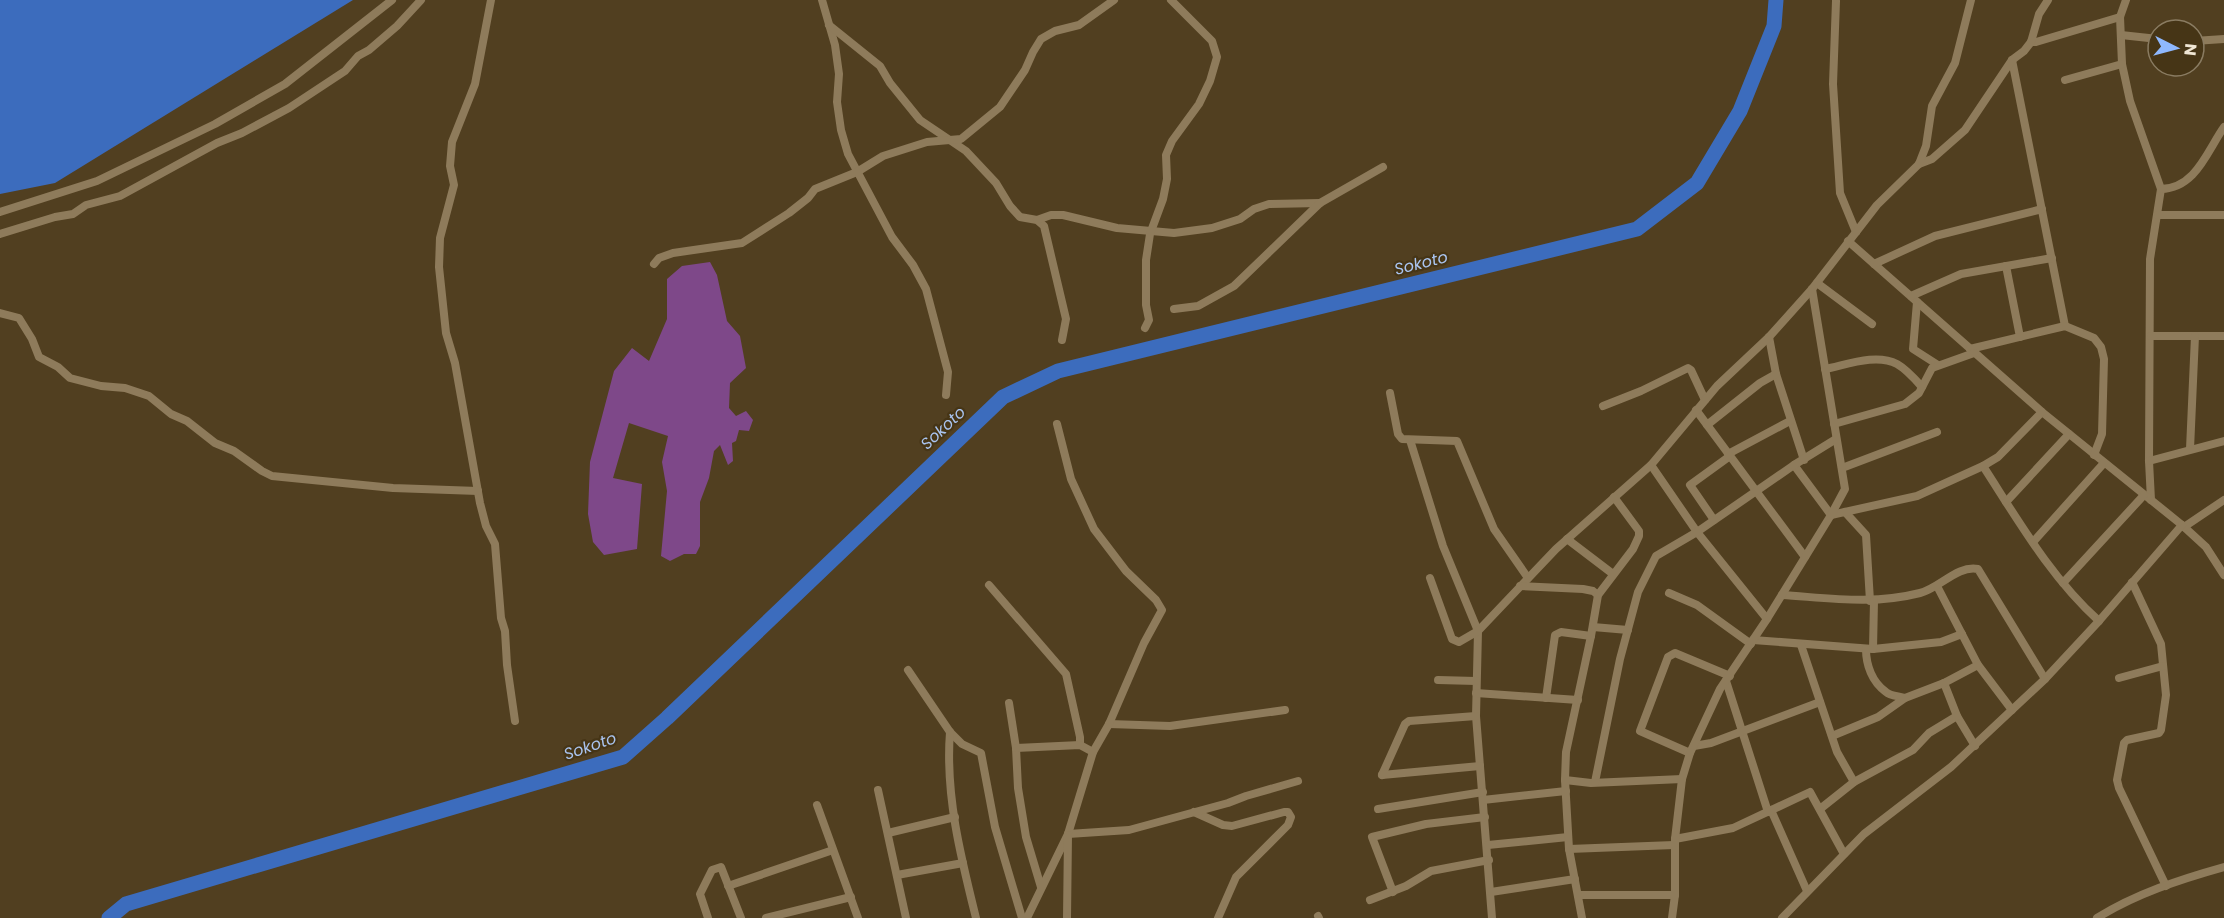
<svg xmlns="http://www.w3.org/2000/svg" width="2224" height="918" font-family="Poppins,sans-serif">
<rect width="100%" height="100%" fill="#513f20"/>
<path fill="#7e4889" d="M710,262L717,275L727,321L740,336L746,368L730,383L729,408L736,416L746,411L753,420L749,431L739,430L736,441L732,443L733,461L728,465L720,445L714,451L709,478L700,502V546L696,554H684L670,561L661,556L667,491L662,462L668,436L629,423L613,478L642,484L637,549L604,555L593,542L588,514L590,462L614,371L632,348L649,361L667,319V279L682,266Z"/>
<path fill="#3c6cbd" d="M0,0H353L55,183L0,194Z"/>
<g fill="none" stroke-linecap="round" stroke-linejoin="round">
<path stroke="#3c6cbd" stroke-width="15" d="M109,918L126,904L623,757L667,718L1003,397L1058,371L1637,229L1697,183L1740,111L1774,26L1776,0"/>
<g stroke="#8e7b5b" stroke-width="8">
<path d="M491,0L475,84L452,142L450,166L454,185L440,238L439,267L446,333L455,363L480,503L486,526L495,544L501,618L505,631L507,665L515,721"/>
<path d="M822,0L835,45L839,74L837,102L841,130L848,154L892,237L913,265L926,289L948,372L946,395"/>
<path d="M2126,0L2120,17L2122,64L2130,101L2161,189L2150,259L2149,461L2151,500"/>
<path d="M1836,1L1833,84L1840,193L1856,232"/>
<path d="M829,25L880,66L890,83L920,120L966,151L996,183L1010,206L1020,217L1037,220L1044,226L1066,319L1062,340"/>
<path d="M2121,35L2158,39"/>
<path d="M2194,41L2224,39"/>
<path d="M2031,42H2036L2120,17"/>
<path d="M2012,60L2065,326"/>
<path d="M2065,80L2122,64"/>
<path d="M1919,164L1932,159L1965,130L2012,60L2024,51L2031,42L2039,14L2048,0"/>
<path d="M2161,189C2196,188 2207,151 2224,127"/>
<path d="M0,212L97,181L215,124L285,84L392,0"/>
<path d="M2158,215H2224"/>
<path d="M1037,220L1051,215H1063L1117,228L1174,233L1212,228L1240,219L1254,209L1269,204L1320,203"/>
<path d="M0,234L55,217L73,214L86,205L120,196L217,143L242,133L289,108L345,71L358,56L369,50L397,26L421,0"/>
<path d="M1848,241L2042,412L2182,525L2206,547L2224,575"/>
<path d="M654,264L659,258L673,253L742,243L789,213L808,198L815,189L857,172L883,156L927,142L961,139L1000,107L1025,70L1033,52L1041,39L1055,31L1079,25L1114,0"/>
<path d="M1874,264L1935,236L2042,209"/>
<path d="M2006,266L2020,337"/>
<path d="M1817,283L1872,324"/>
<path d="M1911,296L1961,274L2052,258"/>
<path d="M1917,302L1913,349L1938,365"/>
<path d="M1174,309L1198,306L1234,286L1320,203L1383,167"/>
<path d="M0,313L19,318L32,339L39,357L58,367L70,378L101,386L125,388L149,396L171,414L187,421L215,443L234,451L262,471L272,476L393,488L478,491"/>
<path d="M1145,328L1149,320L1146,305V260L1150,234L1163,199L1167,179L1166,155L1172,141L1199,104L1210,81L1217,57L1212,41L1171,0"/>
<path d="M2151,336H2224"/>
<path d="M1769,337L1776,374L1804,460"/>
<path d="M1970,349L2065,326L2094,338L2101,347L2104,359L2102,434L2094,455"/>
<path d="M1825,369C1846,365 1876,353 1897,364C1906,369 1915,379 1922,387"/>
<path d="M1390,393L1398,434L1402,439L1457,441L1494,529L1528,578"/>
<path d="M1603,406L1641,391L1688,368L1691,370L1705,400"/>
<path d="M1696,410L1805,557"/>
<path d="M1834,424L1905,404L1919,393L1932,368L1974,353"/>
<path d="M1707,425L1760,383L1776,374"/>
<path d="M1410,440L1443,546L1478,631L1476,716L1492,918"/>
<path d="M2190,449L2195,336"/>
<path d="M1728,454L1790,421"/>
<path d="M2149,461L2224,441"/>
<path d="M1651,465L1697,532L1767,619"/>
<path d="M1794,465L1831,515"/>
<path d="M1983,466C2018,520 2051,578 2099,621"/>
<path d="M1842,468L1937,432"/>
<path d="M2006,502L2069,434"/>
<path d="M1845,512L1866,535L1870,601"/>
<path d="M1831,515L1917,496L1983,466L1998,457L2042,412"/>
<path d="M1714,520L1690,485L1730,456"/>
<path d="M2184,527L2224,500"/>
<path d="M1567,539L1613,574"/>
<path d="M2033,542L2104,463"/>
<path d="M1430,578L1452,639L1459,642L1478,631L1556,549L1651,465L1717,386L1769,337L1812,289L1877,205L1919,164L1926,146L1932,106L1955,63L1971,0"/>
<path d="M2132,582L2161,644L2166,695L2161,730L2159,733L2127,740L2124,743L2117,780L2119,788L2166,886"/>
<path d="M2063,583L2144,495"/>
<path d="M989,585L1066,674L1080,737V745"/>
<path d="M1520,586L1583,589L1593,591L1598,595"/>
<path d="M1937,586L1978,665L2012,710"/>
<path d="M1669,593L1697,605L1751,644"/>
<path d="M1782,595C1829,598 1873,605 1920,593C1940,588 1957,565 1978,569L2045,679"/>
<path d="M1593,627L1628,630"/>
<path d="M1753,640L1873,649L1941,642L1962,634"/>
<path d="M1801,645L1837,752L1854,782"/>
<path d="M1866,649C1866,665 1872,682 1886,692C1890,696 1899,696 1905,698"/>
<path d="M1873,649L1874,601"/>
<path d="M908,670L950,732L962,744L981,753L995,827L1022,918"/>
<path d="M2119,678L2163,666"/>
<path d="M1438,680L1476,681"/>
<path d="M1726,681L1768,812"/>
<path d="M1944,683L1957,716L1975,746"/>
<path d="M1476,693L1578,700"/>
<path d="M1546,698L1555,635L1561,632L1591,636"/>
<path d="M1009,703L1016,748L1018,788L1026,837L1041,887"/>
<path d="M1109,724L1170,726L1285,710"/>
<path d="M950,732C945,795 961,858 976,918"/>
<path d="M1832,736L1878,717L1905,698L1944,683L1978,665"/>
<path d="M1694,746L1711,743L1820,702"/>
<path d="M1016,748L1080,745L1093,752"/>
<path d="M1690,753L1640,731L1668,657L1675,653L1730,676"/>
<path d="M1382,775L1405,724L1409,721L1476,716"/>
<path d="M1382,775L1480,766"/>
<path d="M1565,780L1591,783L1682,779"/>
<path d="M1595,782L1620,659L1638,592L1656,556L1697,532L1794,465L1836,439"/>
<path d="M878,790L906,918"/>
<path d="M1483,800L1566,791"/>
<path d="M817,805L858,918"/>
<path d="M1378,809L1483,792"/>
<path d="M1820,809L1854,782L1913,750L1929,733L1957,716"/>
<path d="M1771,810L1807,891"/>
<path d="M1194,812L1223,825L1232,826L1284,812H1288L1291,817L1288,825L1236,877L1218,918"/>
<path d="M888,833L955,817"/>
<path d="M1068,834L1129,830L1228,803L1246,796L1298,781"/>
<path d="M1675,839L1733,828L1810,792L1844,854"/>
<path d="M1488,845L1568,837"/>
<path d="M1569,849L1674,845"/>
<path d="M897,875L963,863"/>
<path d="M728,886L833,850"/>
<path d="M1393,892L1372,837L1426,824L1485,817"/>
<path d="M1491,892L1575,879"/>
<path d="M1578,895H1675"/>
<path d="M1370,900L1406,886L1431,871L1489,860"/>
<path d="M1318,916L1319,918"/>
<path d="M708,918L700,894L712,870L721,867L741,918"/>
<path d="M766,918L851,897"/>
<path d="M1027,918L1068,834L1093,752L1109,724L1144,643L1162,610L1156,600L1126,571L1094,529L1071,479L1057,424"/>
<path d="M1067,918L1068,835"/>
<path d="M1582,918L1569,849L1565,780L1566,752L1591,636L1598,595L1633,549L1639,536V531L1614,497"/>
<path d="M1672,918L1675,895V839L1682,779L1690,753L1720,689L1767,619L1831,515L1845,489L1812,289"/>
<path d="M1782,918L1864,834L1951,767L2045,679L2099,621L2182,525"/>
<path d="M2097,918C2135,894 2181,879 2224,867"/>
</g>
</g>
<g text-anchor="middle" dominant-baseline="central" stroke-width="4.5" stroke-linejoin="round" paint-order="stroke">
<g font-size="16" font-style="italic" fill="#aac4ef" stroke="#463516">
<text transform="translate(1421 263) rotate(-14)">Sokoto</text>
<text transform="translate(943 428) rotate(-43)">Sokoto</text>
<text transform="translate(590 746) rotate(-19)">Sokoto</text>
</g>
</g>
<g transform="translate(2176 48) rotate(96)"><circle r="28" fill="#463516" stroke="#8a7c62" stroke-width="1.5"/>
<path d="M0-4.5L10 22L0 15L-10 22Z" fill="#8fb8fd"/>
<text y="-9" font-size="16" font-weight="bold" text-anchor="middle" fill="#f0e6d4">N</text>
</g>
</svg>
